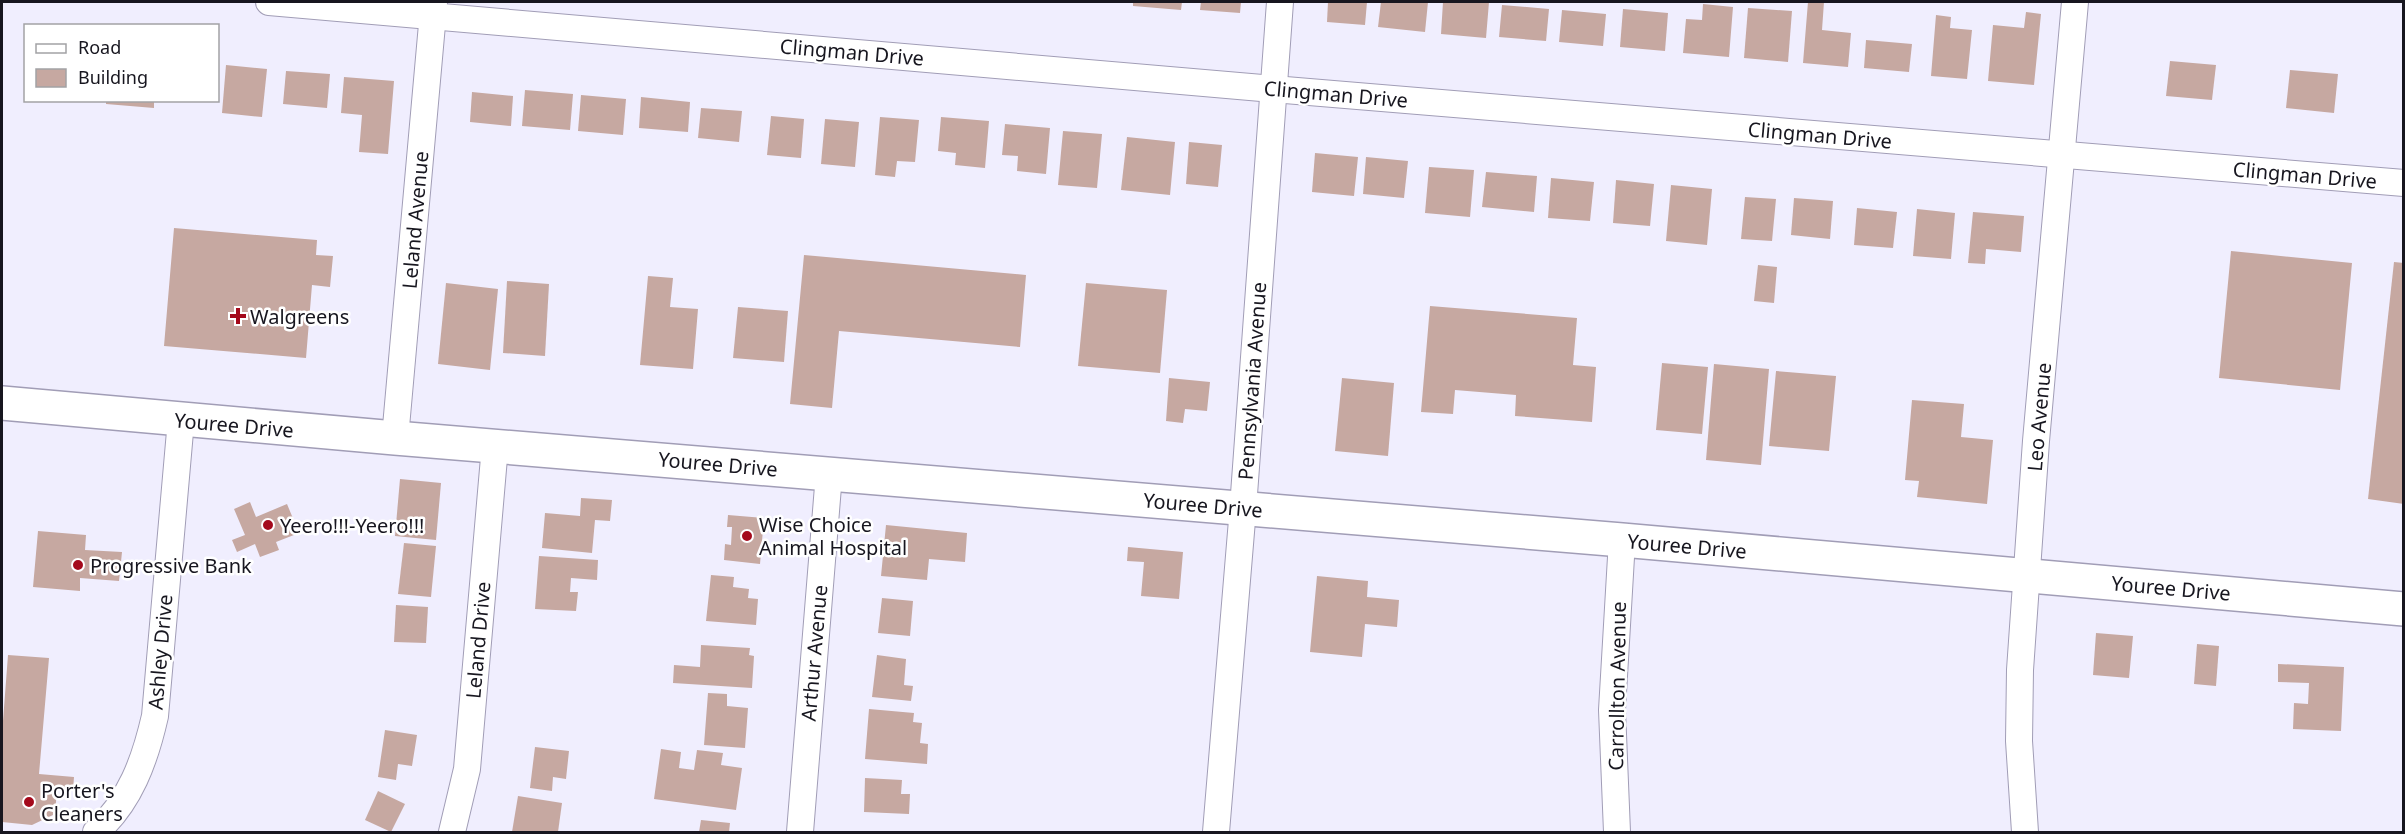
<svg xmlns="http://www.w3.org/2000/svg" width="2405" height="834" font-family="'Noto Sans',sans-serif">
<rect width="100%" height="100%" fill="#f0eefe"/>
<g fill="#c6a8a1">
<path d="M1133,2H1182L1181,10L1133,6Z"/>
<path d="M1201,2H1241L1240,13L1200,10Z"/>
<path d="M1328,2H1367L1365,25L1327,22Z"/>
<path d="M1381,2H1428L1425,32L1378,27Z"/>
<path d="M1443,2H1489L1486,38L1441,34Z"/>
<path d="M1808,2H1824L1822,30L1851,33L1848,67L1803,63Z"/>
<path d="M1703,4L1733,7L1729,57L1683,53L1686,19L1702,20Z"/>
<path d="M1502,5L1549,9L1546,41L1499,37Z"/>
<path d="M1748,8L1792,11L1788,62L1744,58Z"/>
<path d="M1623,9L1668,13L1665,51L1620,47Z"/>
<path d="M1562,10L1606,14L1603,46L1559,42Z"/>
<path d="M2026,12L2041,14L2034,85L1988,81L1993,25L2024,28Z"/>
<path d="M1936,15L1951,17L1950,28L1972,30L1967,79L1931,76Z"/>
<path d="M1866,40L1912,44L1909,72L1864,68Z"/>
<path d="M2170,61L2216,65L2212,100L2166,96Z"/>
<path d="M226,65L267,69L262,117L222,113Z"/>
<path d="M2290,70L2338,74L2334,113L2286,108Z"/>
<path d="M286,71L330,74L327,108L283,104Z"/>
<path d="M344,77L394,81L388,154L359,152L362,115L341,113Z"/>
<path d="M525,90L573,94L570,130L522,126Z"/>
<path d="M472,92L513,96L511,126L470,122Z"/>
<path d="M581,95L626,99L623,135L578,131Z"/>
<path d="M641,97L690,102L688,132L639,128Z"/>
<path d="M106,100H154V108L106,104Z"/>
<path d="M701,108L742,111L739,142L698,138Z"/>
<path d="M771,116L804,119L801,158L767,155Z"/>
<path d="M880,117L919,120L915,162L897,161L895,177L875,175Z"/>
<path d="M941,117L989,121L985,168L955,165L956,153L938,151Z"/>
<path d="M825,119L859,122L855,167L821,164Z"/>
<path d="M1005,124L1050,128L1046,174L1017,171L1018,156L1002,155Z"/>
<path d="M1063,131L1102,134L1097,188L1058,185Z"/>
<path d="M1127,137L1175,142L1170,195L1121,190Z"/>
<path d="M1189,142L1222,145L1218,187L1186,184Z"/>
<path d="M1315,153L1358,157L1354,196L1312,192Z"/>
<path d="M1366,157L1408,161L1404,198L1363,194Z"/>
<path d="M1429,167L1474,170L1470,217L1425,213Z"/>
<path d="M1486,172L1537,176L1534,212L1482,207Z"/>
<path d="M1551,178L1594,182L1590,221L1548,218Z"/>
<path d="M1616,180L1654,184L1650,226L1613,223Z"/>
<path d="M1671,185L1712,189L1707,245L1666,241Z"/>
<path d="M1745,197L1776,199L1772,241L1741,239Z"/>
<path d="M1794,198L1833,201L1830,239L1791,235Z"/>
<path d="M1857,208L1897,212L1893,248L1854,245Z"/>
<path d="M1917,209L1955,213L1951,259L1913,256Z"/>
<path d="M1973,212L2024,216L2021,252L1986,249L1985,264L1968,263Z"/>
<path d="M174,228L317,240L316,255L333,256L330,287L312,285L306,358L164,346Z"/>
<path d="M2231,251L2352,263L2340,390L2219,378Z"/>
<path d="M804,255L1026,275L1020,347L839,331L832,408L790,404Z"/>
<path d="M2394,262L2404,263V504L2368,499Z"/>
<path d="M1758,265L1777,267L1774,303L1754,301Z"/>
<path d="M648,276L673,278L670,307L698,309L693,369L640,365Z"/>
<path d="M507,281L549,284L545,356L503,353Z"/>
<path d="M446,283L498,289L490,370L438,364Z"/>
<path d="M1086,283L1167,290L1160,373L1078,366Z"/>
<path d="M1430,306L1577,318L1573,365L1596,367L1592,422L1515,416L1516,395L1455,390L1453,414L1421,412Z"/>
<path d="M738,307L788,311L784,362L733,358Z"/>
<path d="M1662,363L1708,367L1702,434L1656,430Z"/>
<path d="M1714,364L1769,369L1761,465L1706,460Z"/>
<path d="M1776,371L1836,376L1829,451L1769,446Z"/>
<path d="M1169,378L1210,382L1207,411L1185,409L1183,423L1166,421Z"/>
<path d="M1342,378L1394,383L1388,456L1335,451Z"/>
<path d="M1912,400L1964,404L1961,437L1993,440L1987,504L1917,497L1919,481L1905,480Z"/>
<path d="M400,479L441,483L436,540L395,536Z"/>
<path d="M581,498L612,500L610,521L595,520L592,553L542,548L545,513L580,516Z"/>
<path d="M250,502L256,517L287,504L299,533L276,542L279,550L260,557L255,544L237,552L232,540L245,535L234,509Z"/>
<path d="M728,515L764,518L760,564L724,560L725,544L731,545L732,527H727Z"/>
<path d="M886,525L967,533L965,562L929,559L927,580L881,576Z"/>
<path d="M38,531L86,535L85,550L122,552L119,581L80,578V591L33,587Z"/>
<path d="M404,543L436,546L431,597L398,594Z"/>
<path d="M1128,547L1183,552L1179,599L1141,596L1144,562L1127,561Z"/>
<path d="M539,556L598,560L597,580L571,578L570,592H578L576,611L535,609Z"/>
<path d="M711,575L734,577L733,587L749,589L748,598L758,599L756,625L706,621Z"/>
<path d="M1317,576L1368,581L1367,597L1399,600L1397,627L1365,624L1362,657L1310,652Z"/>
<path d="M882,598L913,601L910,636L878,633Z"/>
<path d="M396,605L428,607L426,643L394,642Z"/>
<path d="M2096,633L2133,636L2129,678L2093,675Z"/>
<path d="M2197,644L2219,646L2216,686L2194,684Z"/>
<path d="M701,645L750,648L749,655L754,656L752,688L673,683L674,665L700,667Z"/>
<path d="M8,655L49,658L39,774L74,777L73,790L57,789L55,814L32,825L2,822V734Z"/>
<path d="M877,655L906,659L904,685L913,686L911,701L872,697Z"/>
<path d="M2278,664L2344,667L2341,731L2293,729L2294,703L2308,704L2309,683L2278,682Z"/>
<path d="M708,693L727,694V706L748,708L745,748L704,745Z"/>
<path d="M869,709L914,713L913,722L922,723L920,743L928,744L927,764L865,759Z"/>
<path d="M385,730L417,735L412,766L398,764L396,780L378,777Z"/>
<path d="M535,747L569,751L566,779L553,777L552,791L530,788Z"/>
<path d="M661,749L681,752L679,768L694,770L697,750L723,753L721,765L742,768L736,810L654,799Z"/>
<path d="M865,778L902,780L901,794H910L909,814L864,812Z"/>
<path d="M378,791L405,804L391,832L365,820Z"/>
<path d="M518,796L562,803L558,832H512Z"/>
<path d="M701,820L730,823L729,832H699Z"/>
</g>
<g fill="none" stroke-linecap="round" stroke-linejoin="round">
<defs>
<g id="street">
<path d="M269,2L1273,89L2404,183"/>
<path d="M395,438L434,2"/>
<path d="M96,832C130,802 145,760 155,716L181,420"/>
<path d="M452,832L467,769L495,446"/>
<path d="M800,832L829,474"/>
<path d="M1216,832L1243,508L1280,2"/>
<path d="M1617,832L1612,710L1622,540"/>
<path d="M2025,832L2019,741L2020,670L2036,441L2075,2"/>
</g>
<path id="primary" d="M2,403L395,438L1622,540L2404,609"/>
</defs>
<use href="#street" stroke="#a19db6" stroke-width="28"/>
<use href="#primary" stroke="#a19db6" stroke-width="36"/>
<use href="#street" stroke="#fff" stroke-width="26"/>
<use href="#primary" stroke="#fff" stroke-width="33"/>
</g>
<g fill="#a4091b" stroke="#fff" stroke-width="2">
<path d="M235 307h6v6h6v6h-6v6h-6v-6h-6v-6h6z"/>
<circle cx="268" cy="525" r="6"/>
<circle cx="747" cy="536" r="6"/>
<circle cx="78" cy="565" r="6"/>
<circle cx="29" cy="802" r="6"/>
</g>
<g text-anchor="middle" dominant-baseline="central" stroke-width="5" stroke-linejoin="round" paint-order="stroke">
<g font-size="20" fill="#17161f" stroke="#fff">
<text transform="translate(852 52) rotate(5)">Clingman Drive</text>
<text transform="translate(1336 94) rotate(5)">Clingman Drive</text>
<text transform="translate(1820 135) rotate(5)">Clingman Drive</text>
<text transform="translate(2305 175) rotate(5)">Clingman Drive</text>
<text transform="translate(415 220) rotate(-85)">Leland Avenue</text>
<text transform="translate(1252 381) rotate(-86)">Pennsylvania Avenue</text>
<text transform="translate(2039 417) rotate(-85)">Leo Avenue</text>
<text transform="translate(234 425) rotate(5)">Youree Drive</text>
<text transform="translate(718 464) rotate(5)">Youree Drive</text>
<text transform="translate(1203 505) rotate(5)">Youree Drive</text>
<text transform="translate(1687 546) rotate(5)">Youree Drive</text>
<text transform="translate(2171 588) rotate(5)">Youree Drive</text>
<text transform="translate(478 640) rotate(-85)">Leland Drive</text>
<text transform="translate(160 652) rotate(-85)">Ashley Drive</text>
<text transform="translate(814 653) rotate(-85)">Arthur Avenue</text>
<text transform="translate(1617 686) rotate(-89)">Carrollton Avenue</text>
</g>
<g font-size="20" fill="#17161f" stroke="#fff" text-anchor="start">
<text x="250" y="316">Walgreens</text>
<text x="759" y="524">Wise Choice<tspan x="759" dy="23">Animal Hospital</tspan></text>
<text x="280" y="525">Yeero!!!-Yeero!!!</text>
<text x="90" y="565">Progressive Bank</text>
<text x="41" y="790">Porter's<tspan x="41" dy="23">Cleaners</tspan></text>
</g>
</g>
<rect width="2405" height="834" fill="none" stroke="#17161f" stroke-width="6"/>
<rect x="24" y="24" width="195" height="78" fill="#ffffff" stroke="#a2a2a5" stroke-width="1.5"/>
<rect x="36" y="44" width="30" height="9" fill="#ffffff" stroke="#a2a2a5" stroke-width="1.5"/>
<text x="78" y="54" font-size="18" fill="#17161f">Road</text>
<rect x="36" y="69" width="30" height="18" fill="#c6a8a1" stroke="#a2a2a5" stroke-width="1.5"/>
<text x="78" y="84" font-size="18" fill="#17161f">Building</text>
</svg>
